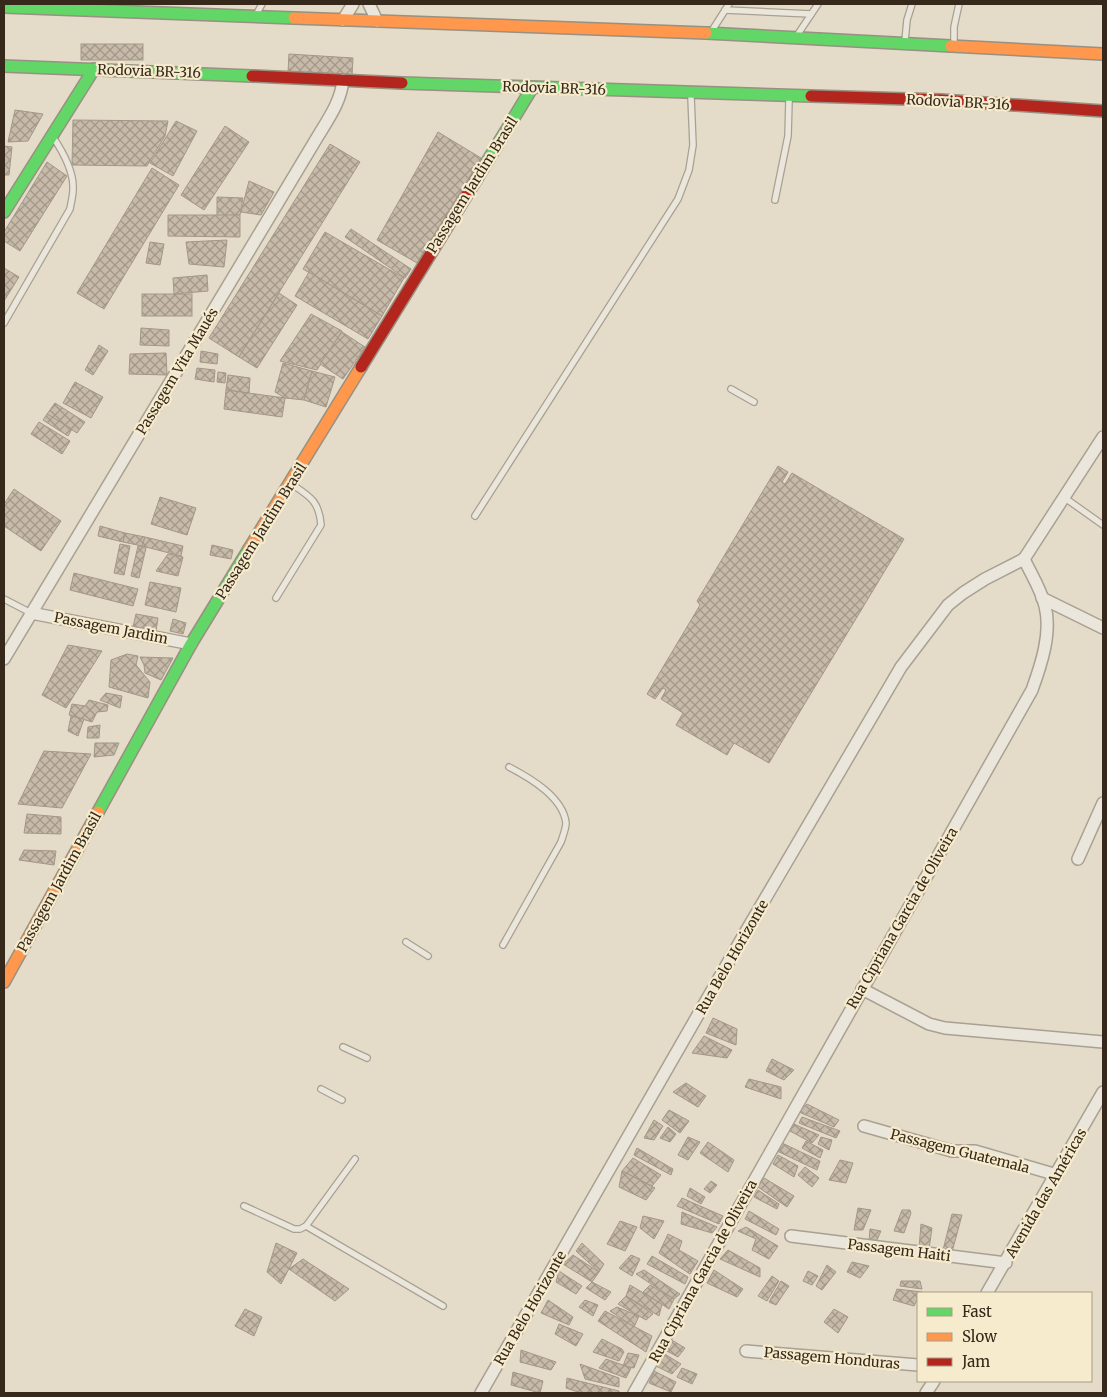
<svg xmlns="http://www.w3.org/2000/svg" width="1107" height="1397" font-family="Merriweather,serif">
<defs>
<pattern id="building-cross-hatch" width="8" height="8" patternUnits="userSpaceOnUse" patternTransform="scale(1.25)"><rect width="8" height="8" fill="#c7baa9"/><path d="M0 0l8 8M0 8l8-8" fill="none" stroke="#a29789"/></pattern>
</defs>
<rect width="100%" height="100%" fill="#e4dcc8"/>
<g fill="url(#building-cross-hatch)" stroke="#a39788">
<rect x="81" y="44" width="62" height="16"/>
<path d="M289,54L353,58L352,76L288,72Z"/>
<path d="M15,110L43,114L28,141L8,142Z"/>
<path d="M73,120L168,121L165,136L147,166L72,165Z"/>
<path d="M176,121L197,131L173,176L150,163Z"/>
<path d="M225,126L249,142L204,210L181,195Z"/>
<path d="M438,132L481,158L417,263L377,240Z"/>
<path d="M330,144L360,162L239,357L209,338Z"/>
<path d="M4,146L12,147L9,175H4Z"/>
<path d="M47,162L67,176L20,251L4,241V232Z"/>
<path d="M152,168L179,185L104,309L77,293Z"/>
<path d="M249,181L274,192L261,215L241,212Z"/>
<path d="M217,197L243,198L240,215L217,216Z"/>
<path d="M168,215H240V237L168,236Z"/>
<path d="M351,229L411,269L405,278L345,237Z"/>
<path d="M325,232L404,278L382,316L303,269Z"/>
<path d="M227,240L224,267L189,264L186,242Z"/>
<path d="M150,242L164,244L160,265L146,263Z"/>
<path d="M4,268L19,277L4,301Z"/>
<path d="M309,272L382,316L368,339L295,296Z"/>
<path d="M207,275L208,291L174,294L173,278Z"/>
<path d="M279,293L297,305L257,368L239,357Z"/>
<rect x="142" y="294" width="50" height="22"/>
<path d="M311,314L342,331L317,370L280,361Z"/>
<path d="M141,328L169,330V346L140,345Z"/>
<path d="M342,332L365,347L343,379L320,364Z"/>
<path d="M99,345L108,351L93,375L85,370Z"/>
<path d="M201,351L218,354L217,364L200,362Z"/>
<path d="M166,353L167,375L129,374L130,354Z"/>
<path d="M283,363L312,371L304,400L285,398L275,392Z"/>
<path d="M197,368L215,370L214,382L195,379Z"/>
<path d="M312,371L335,377L326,407L304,400Z"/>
<path d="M218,372L226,373L225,383L217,382Z"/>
<path d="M228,375L250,378L249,393L226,390Z"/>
<path d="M75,382L103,397L91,418L63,403Z"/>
<path d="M226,390L285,398L282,417L224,409Z"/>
<path d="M55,403L85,422L77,433L47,414Z"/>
<path d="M47,414L72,429L68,436L43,420Z"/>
<path d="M39,422L70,441L62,454L31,434Z"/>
<path d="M778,466L788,472L782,482L785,484L792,473L904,539L769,763L734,743L727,755L676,725L683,713L661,699L666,690L663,688L655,699L647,694L700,605L697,601Z"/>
<path d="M14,489L61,521L41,551L4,526V504Z"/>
<path d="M160,497L196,508L187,535L151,524Z"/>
<path d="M100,526L125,533L123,542L98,536Z"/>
<path d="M125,533L145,537L142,546L123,542Z"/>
<path d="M145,537L183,546L181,556L142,546Z"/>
<path d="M120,544L130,546L124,575L114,573Z"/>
<path d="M212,545L233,550L231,559L210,555Z"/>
<path d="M138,546L146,548L139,578L131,576Z"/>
<path d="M168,554L183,557L178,576L156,571Z"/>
<path d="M74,573L138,589L133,606L70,590Z"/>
<path d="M150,582L181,588L176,612L145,605Z"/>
<path d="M136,614L158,618L156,631L133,627Z"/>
<path d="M173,619L186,623L183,634L170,631Z"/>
<path d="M68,645L102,651L66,708L42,695Z"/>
<path d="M127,654L138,656L136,665L150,682L148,698L109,687L111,660Z"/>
<path d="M140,657L173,658L161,680L145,673L144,665Z"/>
<path d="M106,693L122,696L120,708L100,700Z"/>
<path d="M89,700L108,705L107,711L97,712L92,722L69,715L72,704L85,706Z"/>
<path d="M71,716L84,719L78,736L68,731Z"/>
<path d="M100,725L99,738H87L88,727Z"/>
<path d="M95,743H119L114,755L94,757Z"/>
<path d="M44,751L91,754L62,808L18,804Z"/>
<path d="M27,814L61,817V834L24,833Z"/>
<path d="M24,850L56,851L54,865L19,860Z"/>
<path d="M713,1018L737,1029L736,1045L706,1033Z"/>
<path d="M704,1036L732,1050L727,1058L692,1053Z"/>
<path d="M772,1059L794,1070L784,1080L766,1071Z"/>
<path d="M749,1079L781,1087V1099L745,1087Z"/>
<path d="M686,1083L706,1096L698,1107L673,1092Z"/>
<path d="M807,1104L839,1120L834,1127L799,1112Z"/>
<path d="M669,1110L689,1121L680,1133L662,1120Z"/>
<path d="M802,1117L840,1131L836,1138L799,1123Z"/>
<path d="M654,1120L663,1126L654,1140L644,1138Z"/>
<path d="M794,1124L819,1135L812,1143L790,1131Z"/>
<path d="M668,1127L676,1134L670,1142L660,1138Z"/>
<path d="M688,1137L700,1142L688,1160L678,1155Z"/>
<path d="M821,1137L832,1140L829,1150L818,1144Z"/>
<path d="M806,1141L823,1150L820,1158L802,1148Z"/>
<path d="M708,1142L734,1160L728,1172L700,1153Z"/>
<path d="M782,1143L820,1161L817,1170L777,1151Z"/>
<path d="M637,1148L673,1169L671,1175L634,1155Z"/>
<path d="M778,1155L798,1166L794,1177L773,1164Z"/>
<path d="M633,1158L661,1175L652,1186L622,1171Z"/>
<path d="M840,1160L853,1163L846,1183L829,1180Z"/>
<path d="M805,1167L819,1178L812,1187L798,1175Z"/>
<path d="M622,1171L655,1188L646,1200L619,1187Z"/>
<path d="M764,1178L794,1196L787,1207L758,1187Z"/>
<path d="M711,1181L717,1185L710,1193L704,1189Z"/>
<path d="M690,1188L705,1197L701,1204L687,1196Z"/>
<path d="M758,1190L779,1204L777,1209L754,1197Z"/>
<path d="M682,1198L723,1216L719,1224L677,1206Z"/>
<path d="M858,1208L871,1210L863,1230H854Z"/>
<path d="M902,1210H910L911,1213L904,1233L894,1231Z"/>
<path d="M749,1211L779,1229L776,1235L745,1219Z"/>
<path d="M682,1212L717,1227L712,1233L681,1224Z"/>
<path d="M952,1214L962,1215L952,1252L943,1250Z"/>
<path d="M643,1216L664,1221L654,1239L640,1228Z"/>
<path d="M620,1221L637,1227L625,1251L607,1244Z"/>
<path d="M921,1224L932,1228L929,1249L919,1248Z"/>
<path d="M746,1227L778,1246L769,1259L752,1250L756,1239L738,1231Z"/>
<path d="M870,1229L881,1231L876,1242L869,1241Z"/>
<path d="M668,1234L682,1241L679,1250L698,1261L690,1274L659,1253Z"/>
<path d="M276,1243L297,1253L281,1284L267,1272Z"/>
<path d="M582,1243L604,1264L599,1272L576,1251Z"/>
<path d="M728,1250L760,1268V1277L720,1259Z"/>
<path d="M573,1255L599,1272L592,1282L563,1264Z"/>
<path d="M631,1255L640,1259L632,1276L619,1268Z"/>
<path d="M652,1256L688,1277L685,1284L647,1264Z"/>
<path d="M303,1259L349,1289L335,1301L289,1269Z"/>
<path d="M852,1262L869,1266L860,1278L847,1272Z"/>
<path d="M827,1265L836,1272L822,1290L816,1286Z"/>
<path d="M644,1270L680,1294L674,1299L636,1274Z"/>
<path d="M714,1270L743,1289L737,1297L707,1283Z"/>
<path d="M559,1271L582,1286L576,1294L556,1282Z"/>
<path d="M808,1271L818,1276L812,1285L803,1281Z"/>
<path d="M772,1276L779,1281L767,1301L758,1296Z"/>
<path d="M781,1281L789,1286L776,1305L769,1302Z"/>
<path d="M901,1281H920L922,1289L900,1286Z"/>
<path d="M592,1282L611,1292L605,1300L586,1288Z"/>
<path d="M630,1285L662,1304L659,1316L626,1296Z"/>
<path d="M650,1285L674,1299L669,1309L643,1292Z"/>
<path d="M897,1289L922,1292L918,1293V1298L914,1306L893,1300Z"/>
<path d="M626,1296L653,1314L646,1320L618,1304Z"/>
<path d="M548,1300L573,1317L569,1325L541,1313Z"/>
<path d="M585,1300L598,1305L593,1316L579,1307Z"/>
<path d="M617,1307L639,1316L634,1327L610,1311Z"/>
<path d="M245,1309L262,1317L254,1336L235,1326Z"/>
<path d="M834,1309L848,1317L838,1333L824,1322Z"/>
<path d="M605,1311L652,1336L646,1352L598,1321Z"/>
<path d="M559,1324L583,1334L576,1346L555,1334Z"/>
<path d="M602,1339L622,1349L624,1352L619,1361L593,1352Z"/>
<path d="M670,1339L685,1348L678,1357L665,1350Z"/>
<path d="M521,1350L556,1362L551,1370L520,1362Z"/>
<path d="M628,1353L639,1355L634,1368L623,1366Z"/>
<path d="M663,1353L681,1364L672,1374L656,1366Z"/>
<path d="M606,1359L631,1368L626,1378L599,1368Z"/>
<path d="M580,1364L619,1378V1387L585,1379Z"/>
<path d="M682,1368L697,1374L692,1384L677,1377Z"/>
<path d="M654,1371L676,1382L671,1392L649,1383Z"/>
<path d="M513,1372L543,1381L540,1393L511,1385Z"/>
<path d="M567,1378L619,1391V1393H581L566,1388Z"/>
</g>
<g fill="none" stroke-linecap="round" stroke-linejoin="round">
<defs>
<g id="lane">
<path d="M725,10L811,14"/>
<path d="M257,13L262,4"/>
<path d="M713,29L729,4"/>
<path d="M798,34L818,4"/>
<path d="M905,41L907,20L912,4"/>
<path d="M954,43V27L959,4"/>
<path d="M775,200L788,136L789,100"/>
<path d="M4,323L70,209C71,203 73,196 73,189C74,171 63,152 53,137"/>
<path d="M731,389L754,402"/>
<path d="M1065,498L1103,525"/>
<path d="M475,516L678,199L689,170L693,145L691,97"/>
<path d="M276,598L321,525C319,500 309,496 290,483"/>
<path d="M4,599L31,613"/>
<path d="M406,942L428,956"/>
<path d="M503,945L561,842C563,836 566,828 566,823C563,797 530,778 509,767"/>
<path d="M343,1047L367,1058"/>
<path d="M321,1089L342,1100"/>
<path d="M244,1206L294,1229H300L306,1226L355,1159"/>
<path d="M306,1226L443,1306"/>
</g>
<g id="street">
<path d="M369,4L377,21"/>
<path d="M343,20L353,4"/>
<path d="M1024,559L1103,437"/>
<path d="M1042,598L1103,628"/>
<path d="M31,613L191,644"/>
<path d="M4,659L318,136C329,118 341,101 343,80"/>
<path d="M1078,859L1103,803"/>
<path d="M862,989L929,1024L945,1028L1103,1042"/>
<path d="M864,1126L952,1151H975L1057,1175"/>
<path d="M791,1236L1006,1263"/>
<path d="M987,1293L1103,1092"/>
<path d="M746,1351L918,1365"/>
<path d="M481,1393L745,933L901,667L948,605L963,593L985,579L1024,559"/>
<path d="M634,1393L1032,690C1041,665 1052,633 1045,606C1041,589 1031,574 1024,559"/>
<path d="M926,1393L934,1381"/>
</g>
<g id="fast">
<path d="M4,7L294,18"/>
<path d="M706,33L951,46"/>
<path d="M4,66L252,76"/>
<path d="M402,83L811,96"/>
<path d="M476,180L532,88"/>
<path d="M4,212L94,69"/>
<path d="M98,812L191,644L249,549"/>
</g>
<g id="slow">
<path d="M294,18L706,33"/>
<path d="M951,46L1103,54"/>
<path d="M249,549L361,367"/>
<path d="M4,982L98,812"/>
</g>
<g id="jam">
<path d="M252,76L402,83"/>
<path d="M811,96L941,100L1103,111"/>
<path d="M361,367L476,180"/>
</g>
</defs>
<use href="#lane" stroke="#a8a092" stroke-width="8"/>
<use href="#street" stroke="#a8a092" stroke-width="14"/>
<use href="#fast" stroke="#989082" stroke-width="14"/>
<use href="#slow" stroke="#989082" stroke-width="14"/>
<use href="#jam" stroke="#989082" stroke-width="14"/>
<use href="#lane" stroke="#ebe6db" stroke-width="5.5"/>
<use href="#street" stroke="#ebe6db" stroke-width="11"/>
<use href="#fast" stroke="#63d668" stroke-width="11"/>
<use href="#slow" stroke="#ff974d" stroke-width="11"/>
<use href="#jam" stroke="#b3261e" stroke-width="11"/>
</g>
<g text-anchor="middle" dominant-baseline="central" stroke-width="4.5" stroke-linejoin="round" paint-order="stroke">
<g font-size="14" fill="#36291b" stroke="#f6ebcd">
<text transform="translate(149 71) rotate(2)">Rodovia BR-316</text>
<text transform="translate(554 88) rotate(2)">Rodovia BR-316</text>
<text transform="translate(958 102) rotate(3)">Rodovia BR-316</text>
<text transform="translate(472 185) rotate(-58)">Passagem Jardim Brasil</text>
<text transform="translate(177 371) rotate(-59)">Passagem Vita Maués</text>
<text transform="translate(261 531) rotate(-58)">Passagem Jardim Brasil</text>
<text transform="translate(111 628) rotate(11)">Passagem Jardim</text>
<text transform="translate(59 882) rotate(-61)">Passagem Jardim Brasil</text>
<text transform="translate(902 918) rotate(-60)">Rua Cipriana Garcia de Oliveira</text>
<text transform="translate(732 957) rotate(-60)">Rua Belo Horizonte</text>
<text transform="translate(960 1151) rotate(14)">Passagem Guatemala</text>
<text transform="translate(1046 1193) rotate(-60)">Avenida das Américas</text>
<text transform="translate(899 1250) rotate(7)">Passagem Haiti</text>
<text transform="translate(703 1271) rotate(-61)">Rua Cipriana Garcia de Oliveira</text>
<text transform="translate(530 1308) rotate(-60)">Rua Belo Horizonte</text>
<text transform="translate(832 1358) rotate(5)">Passagem Honduras</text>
</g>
</g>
<rect width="1107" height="1397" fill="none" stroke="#36291b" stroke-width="10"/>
<rect x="917" y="1292" width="175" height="90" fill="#f6ebcd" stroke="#a99d86"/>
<rect x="927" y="1308" width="25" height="8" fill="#63d668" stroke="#a99d86"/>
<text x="962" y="1317" font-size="15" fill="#36291b">Fast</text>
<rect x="927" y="1333" width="25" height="8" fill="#ff974d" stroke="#a99d86"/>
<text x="962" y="1342" font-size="15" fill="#36291b">Slow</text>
<rect x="927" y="1358" width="25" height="8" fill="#b3261e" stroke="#a99d86"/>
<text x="962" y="1367" font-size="15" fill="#36291b">Jam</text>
</svg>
